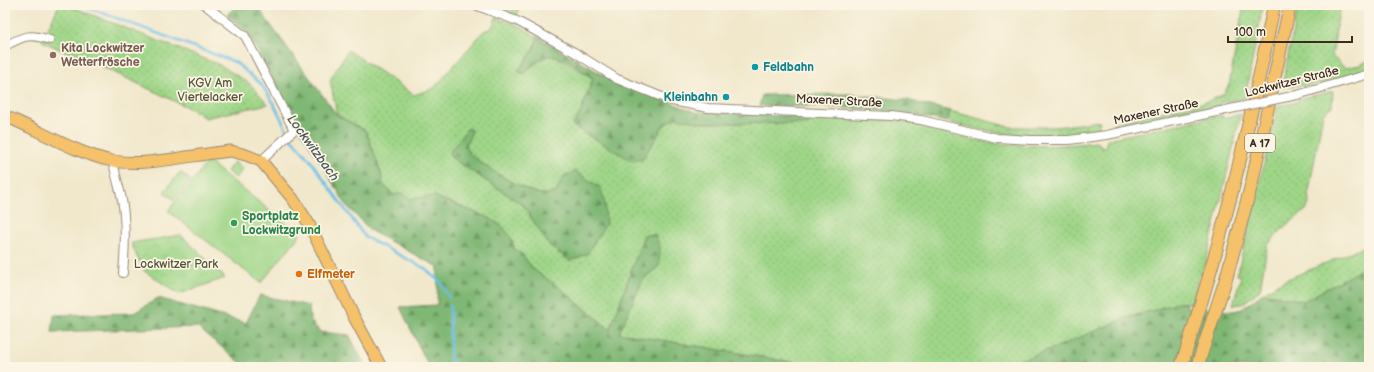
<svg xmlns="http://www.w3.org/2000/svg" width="1374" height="372" font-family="'Balsamiq Sans',sans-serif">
<defs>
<pattern id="grass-dots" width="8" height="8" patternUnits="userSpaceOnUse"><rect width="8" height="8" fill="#9fd688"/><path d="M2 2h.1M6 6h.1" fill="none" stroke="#8ab875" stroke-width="1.8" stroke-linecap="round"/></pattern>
<pattern id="forest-firs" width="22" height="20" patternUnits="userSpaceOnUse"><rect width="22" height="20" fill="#7fb774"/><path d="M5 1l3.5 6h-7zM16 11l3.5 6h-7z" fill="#69955f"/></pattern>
<pattern id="park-crowns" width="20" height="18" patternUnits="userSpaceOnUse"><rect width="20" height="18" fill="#9fd688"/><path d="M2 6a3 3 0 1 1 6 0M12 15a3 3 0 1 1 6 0" fill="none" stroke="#8ab875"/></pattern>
</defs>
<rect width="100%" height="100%" fill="#fcf5e5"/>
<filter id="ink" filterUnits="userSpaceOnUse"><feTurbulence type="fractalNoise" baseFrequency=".025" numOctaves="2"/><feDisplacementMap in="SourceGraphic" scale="8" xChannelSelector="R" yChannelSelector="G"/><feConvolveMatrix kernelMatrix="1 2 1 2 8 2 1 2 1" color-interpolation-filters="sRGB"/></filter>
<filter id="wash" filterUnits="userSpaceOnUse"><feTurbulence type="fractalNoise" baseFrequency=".012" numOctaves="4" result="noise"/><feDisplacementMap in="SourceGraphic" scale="16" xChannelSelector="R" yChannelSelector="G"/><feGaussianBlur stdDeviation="0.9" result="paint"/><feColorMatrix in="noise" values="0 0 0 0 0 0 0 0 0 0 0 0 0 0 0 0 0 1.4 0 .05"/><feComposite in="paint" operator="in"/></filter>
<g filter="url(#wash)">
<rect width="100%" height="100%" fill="#f1e8cc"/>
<g fill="url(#grass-dots)" stroke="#6d8053" fill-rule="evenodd">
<path d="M59,5H67L220,65L250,84L268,104L205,118L193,110L76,54L74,56L42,41Z"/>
<path d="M486,5H519L517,17Z"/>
<path d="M1244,5H1263L1245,98L1219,103L1220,106L1117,129L1114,127L1113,123L1206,102L1223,95L1229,85Z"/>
<path d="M1298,5H1340L1332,56L1345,68L1360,65L1369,60V68L1339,79L1303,87L1302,85L1282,87Z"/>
<path d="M496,18L515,24L538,37L532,52L518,71L523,74L544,57L554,55L593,78L580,114L572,125L590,137L642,160L664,125L675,118L809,124L810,117C845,118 881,118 916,124C931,127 945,134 960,137C1005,147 1050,148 1096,142L1099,143L1102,148L1106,147V143L1108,139L1222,115V118L1241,114L1203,274L1200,273L1192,303H1178L1126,318L1062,345L1002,367H821L619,333L643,279L659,266L644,235L611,330L561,289L533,269L522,254L515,250L510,236L502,226L489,218L434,196L410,199L403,193L394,195L383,185L381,173L366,131L337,115L330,80L348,50L414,95L434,88L484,31L492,28ZM472,131L465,147C472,161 521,189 537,193C544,195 550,194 556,192L564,176L587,254L570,261L549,245L523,205L452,158Z"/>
<path d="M1333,91L1332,106L1323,113L1309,191L1310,202L1306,210L1285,226L1267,246L1260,290L1242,304L1233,305L1241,276L1237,275L1278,106L1298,102V99Z"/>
<path d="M950,111L1010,127H1057L1100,121L1097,132C1045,141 997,134 947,122Z"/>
<path d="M1369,245V251L1365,253L1364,268L1304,301L1263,293L1283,281Z"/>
</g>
<g fill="url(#forest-firs)" stroke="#5d7049">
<path d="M237,5H256L337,115L366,131L381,173L383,185L394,195L403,193L410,199L434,196L489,218L502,226L510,236L515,250L522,254L533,269L561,289L610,330L644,235L655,234L660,248L659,266L643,279L619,333L821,367H429L400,307L437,305L438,267L371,231L347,206L298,126L248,33L227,15Z"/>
<path d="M538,37L615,82L696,112L810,117L809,124L703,123L675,118L664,125L642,160H630L572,125L580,114L593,78C563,58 552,43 523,74L518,71L532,52Z"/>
<path d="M848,94L907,100L950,111L947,122C885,107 823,106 759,106L762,95Z"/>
<path d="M468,128L472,131L465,147C472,161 521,189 537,193C544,195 550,194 556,192L564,176L575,171L601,188L605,205L606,224L587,254L570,261L549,245L523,205L452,158L449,153Z"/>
<path d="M1369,251V367H1002L1062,345L1126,318L1178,303H1187L1186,307L1234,311L1242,309L1263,293L1304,301L1364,268L1365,252Z"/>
<path d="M260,295L309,306L310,320L320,332L349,335L366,367H246L197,327L52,332L54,315L134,313L158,298L246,323Z"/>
</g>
<path fill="url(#park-crowns)" stroke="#6d8053" d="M181,235L225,278L179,294L143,270L131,243Z"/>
<g fill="#9fd688" stroke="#6d8053">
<path d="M208,161L300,235L261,283L168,211Z"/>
<path d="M234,162L243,169L236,178L227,171Z"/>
<path d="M180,172L190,180L174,200L164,192Z"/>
</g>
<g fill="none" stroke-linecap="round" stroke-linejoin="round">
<g stroke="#6cbfe8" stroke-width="2.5">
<path d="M81,5L235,62L261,84L273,102L290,137L310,160L365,237L426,269L442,284L449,298"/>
<path d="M450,306V357L456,367"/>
</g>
</g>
</g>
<g filter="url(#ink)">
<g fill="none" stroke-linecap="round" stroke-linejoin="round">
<defs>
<g id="minor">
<path d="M205,5L245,36L294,130L261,161"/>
<path d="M475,5L517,21L574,52L617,79L672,101L708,108L891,116L921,120L997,138L1031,140H1069L1107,135L1221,111"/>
<path d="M5,46C24,36 29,33 50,40"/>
<path d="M1297,95L1369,74"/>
<path d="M113,161C115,173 118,183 121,195C126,217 125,251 123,273"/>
</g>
<path id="major" d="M5,116C39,130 77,154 112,161C145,167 196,154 231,151L246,155L261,161L293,199L309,224L354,317L381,367"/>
<g id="highway">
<path d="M1181,367C1220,248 1250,128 1274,5"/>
<path d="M1197,367L1226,279L1252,182L1290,5"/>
</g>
</defs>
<use href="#minor" stroke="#968975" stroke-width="10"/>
<use href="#major" stroke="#968975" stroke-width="13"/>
<use href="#highway" stroke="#968975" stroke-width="14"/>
<use href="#minor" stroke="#fff" stroke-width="8"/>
<use href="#major" stroke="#f5c16b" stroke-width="11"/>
<use href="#highway" stroke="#f5c16b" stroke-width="12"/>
<defs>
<path id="minor-bridge" d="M1221,111L1297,95"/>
</defs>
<use href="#minor-bridge" stroke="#968975" stroke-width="10" stroke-linecap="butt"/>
<use href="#minor-bridge" stroke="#fff" stroke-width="8"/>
</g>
</g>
<circle fill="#8d6e63" stroke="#fcf5e5" stroke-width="1.5" cx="53" cy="55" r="4"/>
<g fill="#0f9aa8" stroke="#fcf5e5" stroke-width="1.5">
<circle cx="755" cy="67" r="4"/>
<circle cx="726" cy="97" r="4"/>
</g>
<circle fill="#2e9e5b" stroke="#fcf5e5" stroke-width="1.5" cx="234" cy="223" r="4"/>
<circle fill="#e8710a" stroke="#fcf5e5" stroke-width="1.5" cx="299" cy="274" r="4"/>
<g text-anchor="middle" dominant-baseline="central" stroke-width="3.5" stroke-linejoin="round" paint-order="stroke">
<rect fill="#fcf5e5" stroke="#75675a" stroke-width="1" x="1245" y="134" width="30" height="18" rx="3"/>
<g font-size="11" font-weight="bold" fill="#3b2a1e">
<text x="1260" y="143">A 17</text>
</g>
<g font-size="12" font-weight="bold" fill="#785e54" stroke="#fcf5e5" text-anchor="start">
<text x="61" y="48">Kita Lockwitzer<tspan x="61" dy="14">Wetterfrösche</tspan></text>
</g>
<g font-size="12" font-weight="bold" fill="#0d838f" stroke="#fcf5e5" text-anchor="start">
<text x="763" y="67">Feldbahn</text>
<text x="718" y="97" text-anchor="end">Kleinbahn</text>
</g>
<g font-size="12" fill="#3b2a1e" stroke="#fcf5e5">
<text transform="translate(1292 82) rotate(-14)">Lockwitzer Straße</text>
<text transform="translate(839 101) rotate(3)">Maxener Straße</text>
<text transform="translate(1156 112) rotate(-12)">Maxener Straße</text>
</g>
<g font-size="12" fill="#545538" stroke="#fcf5e5">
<text x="210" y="83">KGV Am<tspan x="210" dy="14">Viertelacker</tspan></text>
<text x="176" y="264">Lockwitzer Park</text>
</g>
<g font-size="12" font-weight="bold" fill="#27864d" stroke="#fcf5e5" text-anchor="start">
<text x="242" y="216">Sportplatz<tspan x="242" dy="14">Lockwitzgrund</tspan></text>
</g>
<g font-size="12" font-weight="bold" fill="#c56008" stroke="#fcf5e5" text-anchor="start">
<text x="307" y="274">Elfmeter</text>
</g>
<g font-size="13" font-style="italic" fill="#4a575b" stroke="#fcf5e5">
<text transform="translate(313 148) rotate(54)">Lockwitzbach</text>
</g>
</g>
<rect width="1374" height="372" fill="none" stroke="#fcf5e5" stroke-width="20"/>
<path d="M1228 36v6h124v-6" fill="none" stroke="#3b2a1e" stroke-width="2"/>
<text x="1234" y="36" font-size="12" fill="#3b2a1e" stroke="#fcf5e5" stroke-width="3" paint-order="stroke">100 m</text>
</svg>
